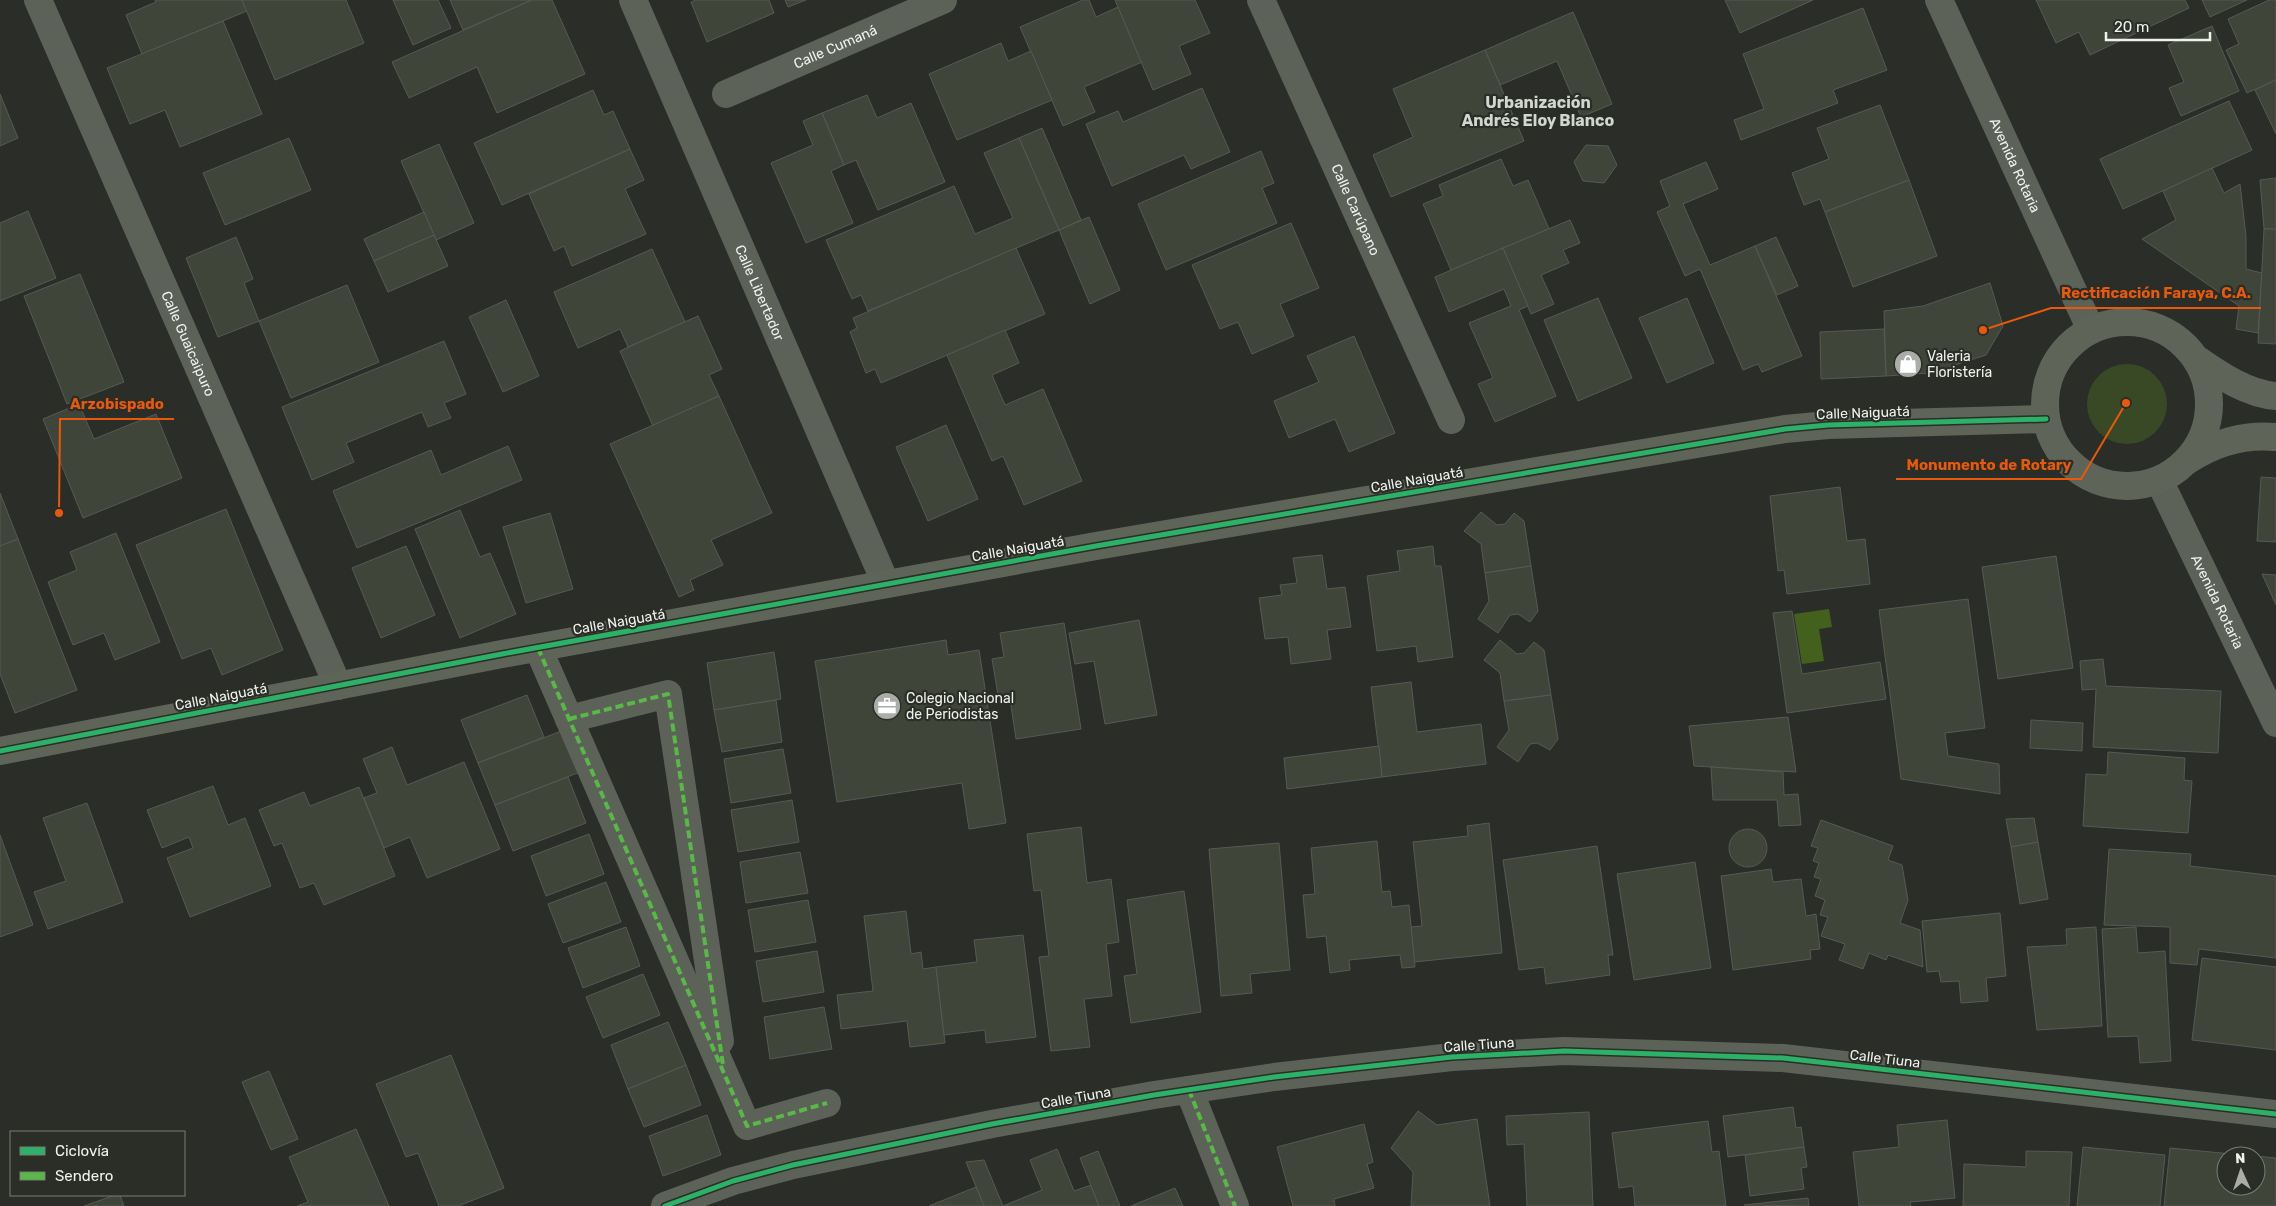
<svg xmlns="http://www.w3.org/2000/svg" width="2276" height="1206" font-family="Rubik,sans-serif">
<rect width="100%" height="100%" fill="#2a2d28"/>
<circle fill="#394926" cx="2127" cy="404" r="40"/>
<path fill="#43601c" d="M1829,609L1832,627L1819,629L1824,661L1802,664L1794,614Z"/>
<g fill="#404539" stroke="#575955">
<path d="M155,0H242L247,11L142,54L126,15L156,2Z"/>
<path d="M242,0H346L364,43L275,80Z"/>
<path d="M393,0H438L451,28L413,45Z"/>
<path d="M450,0H532L463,30Z"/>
<path d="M532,0H552L585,74L497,113L477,67L409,98L392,62Z"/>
<path d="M696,0H769L774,13L707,42L691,2Z"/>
<path d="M785,0H806L788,7Z"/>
<path d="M1083,0H1089L1096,17L1118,7L1142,62L1084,87L1095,112L1063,126L1020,27Z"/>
<path d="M1115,0H1195L1210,33L1179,46L1191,74L1153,90Z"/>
<path d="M1725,0H1813L1740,33Z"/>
<path d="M2036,0H2185L2189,8L2090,55L2079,32L2056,43Z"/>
<path d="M2202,0H2247L2210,17Z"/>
<path d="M2269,0H2276V80L2247,93L2226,50L2239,44L2228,19Z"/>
<path d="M1863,8L1887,70L1833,90L1838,103L1741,140L1734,120L1764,109L1743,54Z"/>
<path d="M1573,12L1612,104L1581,117L1557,61L1500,85L1485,50Z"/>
<path d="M223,21L262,114L180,147L165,110L130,124L107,68Z"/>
<path d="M2212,26L2239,91L2181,116L2169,88L2184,82L2168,45Z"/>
<path d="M1001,43L1008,61L1031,51L1052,100L957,140L929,74Z"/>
<path d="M1485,50L1524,141L1391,197L1373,155L1413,137L1393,89Z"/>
<path d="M2276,80V134L2255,90Z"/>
<path d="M1202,88L1230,152L1191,169L1184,155L1112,186L1086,124L1118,111L1123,122Z"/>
<path d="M593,90L604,115L613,111L630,149L502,205L474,143Z"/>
<path d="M0,94L18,138L0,146Z"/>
<path d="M867,95L877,118L911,103L945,182L878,210L856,160L844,165L822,113Z"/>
<path d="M2229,101L2252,150L2123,209L2100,159Z"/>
<path d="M1880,105L1909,180L1825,212L1820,199L1804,205L1792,173L1829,159L1817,128Z"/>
<path d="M822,113L844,165L831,171L853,223L806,243L771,163L813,145L803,121Z"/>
<path d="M1042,128L1081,220L1059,230L1019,138Z"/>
<path d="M289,138L311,190L225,225L203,173Z"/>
<path d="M1019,138L1059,230L868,311L861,295L852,299L826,240L954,186L975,234L1013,218L984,153Z"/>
<path d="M439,144L474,223L436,240L401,161Z"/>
<path d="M1586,145L1608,146L1617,165L1604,183L1583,181L1574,162Z"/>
<path d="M630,149L644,180L625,189L646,234L572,266L564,246L554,251L529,194Z"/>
<path d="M1261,151L1274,183L1262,188L1277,223L1166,270L1138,204Z"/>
<path d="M1501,159L1513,186L1528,180L1549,229L1451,270L1423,204L1443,196L1439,185Z"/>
<path d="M1706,162L1718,189L1683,204L1710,265L1755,246L1802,356L1762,372L1758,364L1743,370L1700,269L1685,276L1657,212L1670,206L1660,181Z"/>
<path d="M2212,168L2224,193L2240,184L2246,236V269L2262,273L2258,333L2236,329L2239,306L2142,239L2176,220L2163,191Z"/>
<path d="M2276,178V229H2264L2260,180Z"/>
<path d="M1909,180L1937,256L1853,287L1825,212Z"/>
<path d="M28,211L56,278L0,301V223Z"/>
<path d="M424,212L434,235L374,261L364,239Z"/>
<path d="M1089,217L1120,290L1090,304L1059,230Z"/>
<path d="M1570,220L1580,243L1563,250L1569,263L1541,275L1554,304L1531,314L1503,248Z"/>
<path d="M1291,223L1319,288L1280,304L1294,336L1252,354L1238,322L1220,329L1192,265Z"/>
<path d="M2264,229H2276V344L2258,343Z"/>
<path d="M434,235L448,266L388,292L374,261Z"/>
<path d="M236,237L253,279L244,283L259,321L218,337L186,258Z"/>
<path d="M1776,237L1798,286L1777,295L1755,246Z"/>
<path d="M1016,248L1045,314L881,383L875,369L866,373L850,332L857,328L853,318Z"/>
<path d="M1503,248L1528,306L1519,310L1556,396L1495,422L1478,384L1493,378L1469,323L1511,306L1504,289L1449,312L1435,277Z"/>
<path d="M652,249L685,322L628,347L620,329L578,348L554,292Z"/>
<path d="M80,274L124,382L67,404L24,296Z"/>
<path d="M1990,283L2003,326L1986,355L1930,373L1886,376L1884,311L1923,306Z"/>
<path d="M347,285L379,362L291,398L259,321Z"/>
<path d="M1598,298L1632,378L1578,401L1544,320Z"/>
<path d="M1687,298L1714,363L1667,383L1639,318Z"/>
<path d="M506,300L539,376L503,392L469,317Z"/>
<path d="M698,316L722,369L709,375L719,396L653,426L620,351Z"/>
<path d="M1884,329L1886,376L1821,379L1820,332Z"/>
<path d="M1005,330L1019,363L992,375L1005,405L1043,389L1082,481L1024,505L1003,456L992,461L947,355Z"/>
<path d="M1354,336L1395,433L1349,452L1335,419L1289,438L1274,401L1319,382L1307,356Z"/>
<path d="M444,341L466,394L444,403L451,418L428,427L422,412L346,443L354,462L312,480L282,407Z"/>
<path d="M719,396L772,513L711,540L723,565L690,580L694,590L679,597L610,444Z"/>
<path d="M79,404L94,439L156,414L182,478L83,518L43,419Z"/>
<path d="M946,425L978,499L928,521L896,447Z"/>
<path d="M508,446L522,480L357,548L333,491L431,450L441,475Z"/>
<path d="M2261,477L2276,478V542L2257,541Z"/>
<path d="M1840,487L1847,541L1865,539L1870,584L1787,594L1784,570L1778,571L1770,496Z"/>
<path d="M0,493L18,539L0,546Z"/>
<path d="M226,509L283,650L222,675L211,648L182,659L136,545Z"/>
<path d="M460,510L480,557L490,553L516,614L460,638L415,529Z"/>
<path d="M1481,512L1497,525L1505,524L1514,513L1524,521L1531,566L1485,573L1481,544L1464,531Z"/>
<path d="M550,513L573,589L526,603L503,527Z"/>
<path d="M116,533L160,642L115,660L104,633L73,645L48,582L77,570L70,552Z"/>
<path d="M18,539L77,690L15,713L0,674V546Z"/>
<path d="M406,546L435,615L381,638L352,568Z"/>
<path d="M1433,546L1435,566H1441L1453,657L1418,662L1416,646L1377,651L1367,576L1400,571L1397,551Z"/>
<path d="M1322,555L1327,589L1345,587L1351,627L1327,630L1331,659L1291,664L1288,637L1265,639L1259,598L1282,595L1280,585L1297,583L1293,558Z"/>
<path d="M2056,556L2073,668L1998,679L1982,567Z"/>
<path d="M1531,566L1538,611L1530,622L1518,614L1510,615L1498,633L1478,619L1489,601L1485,573Z"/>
<path d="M2262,574L2276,575V605Z"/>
<path d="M1968,599L1985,728L1945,733L1948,756L1999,764L2000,794L1901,779L1879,610Z"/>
<path d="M1792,611L1802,674L1880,662L1886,699L1787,713L1773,613Z"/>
<path d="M1139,620L1157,715L1105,724L1094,661L1075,664L1069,633Z"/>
<path d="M1064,623L1081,729L1016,739L1010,699L999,701L992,659L1004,657L1000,633Z"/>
<path d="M946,640L948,655L979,650L1006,823L969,829L962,783L837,802L815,661Z"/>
<path d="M1500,640L1517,654L1524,653L1534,642L1544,650L1551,695L1504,701L1500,673L1484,660Z"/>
<path d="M774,652L781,699L714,710L707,663Z"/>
<path d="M2103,659L2106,686L2221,691L2218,753L2093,747L2096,689L2082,690L2080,661Z"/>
<path d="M1411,682L1417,732L1481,724L1486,764L1382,777L1371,687Z"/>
<path d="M527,695L544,737L478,763L461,720Z"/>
<path d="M1551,695L1558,739L1550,750L1537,743L1530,744L1518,762L1497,747L1509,730L1504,701Z"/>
<path d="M776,700L782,742L722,752L714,710Z"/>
<path d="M1788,717L1796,772L1694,766L1689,726Z"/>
<path d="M2031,720L2083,723L2082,751L2030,748Z"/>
<path d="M564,730L580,772L495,805L478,763Z"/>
<path d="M1379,746L1382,777L1287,789L1284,758Z"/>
<path d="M392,747L407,785L464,762L500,849L427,878L410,837L384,848L364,798L377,793L363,759Z"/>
<path d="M783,749L791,793L731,803L724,759Z"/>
<path d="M2108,752L2185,758L2184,780L2192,781L2188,833L2083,826L2086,774L2107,775Z"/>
<path d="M1711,767L1783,772L1784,795L1798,794L1801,825L1779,826L1777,800H1713Z"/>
<path d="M568,777L586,823L513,851L495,805Z"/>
<path d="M213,786L228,825L245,818L271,886L190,917L167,858L193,848L189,837L162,848L147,810Z"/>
<path d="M359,787L395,876L324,905L314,883L300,888L282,843L274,846L259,810L304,792L310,806Z"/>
<path d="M792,800L799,842L738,852L731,810Z"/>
<path d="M87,803L123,902L48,929L34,892L66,881L43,818Z"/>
<path d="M2034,818L2038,842L2011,847L2006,819Z"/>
<path d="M1821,820L1893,846L1888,860L1902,865L1908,900L1900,923L1920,930L1923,967L1888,955L1886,960L1869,953L1863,969L1839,960L1845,944L1821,936L1828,917L1820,915L1825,900L1815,896L1821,879L1814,877L1819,863L1813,861L1818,848L1811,846Z"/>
<path d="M1489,823L1502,953L1414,962L1411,927L1422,926L1413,842L1468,836L1467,826Z"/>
<path d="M1081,827L1087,883L1111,879L1119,942L1106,944L1112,996L1084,999L1090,1047L1051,1051L1039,957L1049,956L1041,890L1034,891L1027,834Z"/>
<circle cx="1748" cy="848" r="19"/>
<path d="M589,834L604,874L546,896L531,856Z"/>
<path d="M0,835L33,925L0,937Z"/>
<path d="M1377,841L1382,892L1390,891L1392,907L1409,905L1415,967L1402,968L1400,955L1349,960L1350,970L1330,973L1326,936L1307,938L1303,895L1315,894L1311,848Z"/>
<path d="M2038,842L2048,899L2020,904L2011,847Z"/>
<path d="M1279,843L1290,970L1250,974L1252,993L1221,996L1209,849Z"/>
<path d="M1597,846L1613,955H1608L1610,975L1546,984L1544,967L1519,970L1503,860Z"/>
<path d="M2109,849L2191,854L2190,866L2276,876V958L2199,949L2197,965L2170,963V927L2104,925Z"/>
<path d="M800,852L808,893L746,903L740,862Z"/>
<path d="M1695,862L1711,968L1634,980L1617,874Z"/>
<path d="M1771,869L1773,882L1801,879L1806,916L1816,914L1820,949L1810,950L1811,959L1733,970L1721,876Z"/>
<path d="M606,882L621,922L563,943L548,904Z"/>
<path d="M1184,891L1201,1012L1131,1023L1124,976L1137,974L1127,900Z"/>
<path d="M808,900L816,942L755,952L748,910Z"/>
<path d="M906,911L911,954L921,952L923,969L936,967L945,1043L910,1047L907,1021L841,1029L837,995L873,991L864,916Z"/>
<path d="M2000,913L2006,976L1986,978L1988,1001L1961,1003L1959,981L1941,982L1939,971L1927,972L1922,921Z"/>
<path d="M626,927L640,966L583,988L568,948Z"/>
<path d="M2096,927L2102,1026L2037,1030L2027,947L2067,945L2066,929Z"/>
<path d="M2136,927L2138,953L2165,951L2171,1061L2140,1063L2138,1036L2108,1037L2102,929Z"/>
<path d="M1023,935L1036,1037L986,1043L985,1030L944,1035L936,967L977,962L974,940Z"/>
<path d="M817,951L824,992L763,1002L756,961Z"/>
<path d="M2202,958L2276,967V1050L2192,1040Z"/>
<path d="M643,974L660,1015L603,1038L586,997Z"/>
<path d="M824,1007L832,1049L770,1059L764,1017Z"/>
<path d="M668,1022L686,1065L628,1089L611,1045Z"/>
<path d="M451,1055L504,1188L458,1206H439L418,1153L406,1157L376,1084Z"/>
<path d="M686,1065L701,1105L644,1127L628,1089Z"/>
<path d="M269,1071L298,1139L271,1150L242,1082Z"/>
<path d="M1793,1107L1796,1128L1801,1127L1804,1147L1728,1157L1723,1116Z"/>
<path d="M1418,1111L1437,1125L1477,1119L1490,1206H1411L1413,1172L1391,1148Z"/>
<path d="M1589,1112L1593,1206H1527L1524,1144L1507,1145L1506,1116Z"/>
<path d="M707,1115L721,1155L663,1176L649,1136Z"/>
<path d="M1947,1120L1955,1198L1910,1202L1911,1206H1859L1853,1152L1899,1147L1897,1125Z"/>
<path d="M1708,1121L1712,1152L1719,1151L1726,1206H1635L1633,1186L1619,1188L1612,1133Z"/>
<path d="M1364,1124L1373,1162L1367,1164L1374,1188L1334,1199L1335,1206H1293L1277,1147Z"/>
<path d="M356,1129L389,1206H297L308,1202L289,1157Z"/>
<path d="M1804,1147L1807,1167L1801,1168L1804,1189L1750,1196L1745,1155Z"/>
<path d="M2083,1147L2165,1155L2160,1206H2077Z"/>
<path d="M2170,1148L2252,1156H2226V1186H2256V1156L2276,1158V1206H2164Z"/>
<path d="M1057,1149L1074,1191L1091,1185L1099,1206H984L966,1162L984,1160L1003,1206L1042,1190L1030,1160Z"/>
<path d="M1098,1151L1120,1206H1099L1080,1158Z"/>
<path d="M2026,1151L2072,1152L2069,1206H1963L1964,1164L2026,1167Z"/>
<path d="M976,1187L984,1206H929Z"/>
<path d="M1175,1188L1183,1206H1131Z"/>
<path d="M115,1195H120L124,1206H84Z"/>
<path d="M1808,1198L1809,1206L1744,1205Z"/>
</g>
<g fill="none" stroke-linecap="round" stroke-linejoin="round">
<g stroke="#5d6259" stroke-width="28">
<path id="s1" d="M38,0L338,686"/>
<path id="s2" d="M633,0L886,584"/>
<path id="s3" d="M1261,0L1451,420"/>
<path id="s4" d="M1939,0L2091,330"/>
<path id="s5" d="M726,94L943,0"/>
<path id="s6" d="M2159,480L2276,723"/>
<path d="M538,648L747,1126L827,1103"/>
<path d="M569,719L668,694L720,1041"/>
<path d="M1189,1090L1235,1206"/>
<path d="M665,1206L733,1181L793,1165L992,1124L1154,1095L1274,1077L1452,1057L1564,1051L1783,1058L2276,1114"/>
</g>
<g stroke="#5e6458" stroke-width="28">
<circle cx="2127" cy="404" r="82"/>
<path d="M2198,360C2221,376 2248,394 2276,396"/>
<path d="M2188,460C2214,443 2245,434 2276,437"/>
<path d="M0,751L502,654L1096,546L1785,429L1828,425L2046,419"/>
</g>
<g stroke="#58b947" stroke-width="4" stroke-dasharray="8 4" stroke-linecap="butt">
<path d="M538,648L747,1126L827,1103"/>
<path d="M569,719L668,694L723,1065"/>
<path d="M1189,1090L1235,1206"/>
</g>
<defs>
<g id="cycleway">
<path d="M0,751L502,654L1096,546L1785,429L1828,425L2046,419"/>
<path d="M665,1206L733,1181L793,1165L992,1124L1154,1095L1274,1077L1452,1057L1564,1051L1783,1058L2276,1114"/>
</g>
</defs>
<use href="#cycleway" stroke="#2a2e27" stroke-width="8"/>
<use href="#cycleway" stroke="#2db169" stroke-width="5"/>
</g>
<defs>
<symbol id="shop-disc" viewBox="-11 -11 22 22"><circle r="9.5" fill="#aaaca8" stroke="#2a2e27"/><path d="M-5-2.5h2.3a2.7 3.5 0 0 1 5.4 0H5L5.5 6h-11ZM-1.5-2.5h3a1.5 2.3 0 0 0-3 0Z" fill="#fff"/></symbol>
<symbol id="office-disc" viewBox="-11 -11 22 22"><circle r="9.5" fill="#aaaca8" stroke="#2a2e27"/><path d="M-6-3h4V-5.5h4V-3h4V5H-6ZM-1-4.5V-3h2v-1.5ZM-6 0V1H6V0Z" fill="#fff"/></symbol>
</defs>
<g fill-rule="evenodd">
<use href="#shop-disc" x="1892" y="348" width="32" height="32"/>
<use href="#office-disc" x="871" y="690" width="32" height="32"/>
</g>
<g text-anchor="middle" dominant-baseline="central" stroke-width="4.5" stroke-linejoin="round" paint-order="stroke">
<g font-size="14" fill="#eff1ed" stroke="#2a2e27">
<text stroke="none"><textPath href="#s5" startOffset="119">Calle Cumaná</textPath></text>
<text stroke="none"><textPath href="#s4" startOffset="182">Avenida Rotaria</textPath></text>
<text stroke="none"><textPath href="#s3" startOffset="230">Calle Carúpano</textPath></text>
<text stroke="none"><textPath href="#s2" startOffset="319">Calle Libertador</textPath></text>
<text stroke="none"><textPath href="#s1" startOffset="375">Calle Guaicaipuro</textPath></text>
<text transform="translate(1863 413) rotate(-2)">Calle Naiguatá</text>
<text transform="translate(1417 480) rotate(-10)">Calle Naiguatá</text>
<text transform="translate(1018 549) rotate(-10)">Calle Naiguatá</text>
<text stroke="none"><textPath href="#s6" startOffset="135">Avenida Rotaria</textPath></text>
<text transform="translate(619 622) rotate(-10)">Calle Naiguatá</text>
<text transform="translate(221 697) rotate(-11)">Calle Naiguatá</text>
<text transform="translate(1479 1045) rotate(-4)">Calle Tiuna</text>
<text transform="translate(1885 1059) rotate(7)">Calle Tiuna</text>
<text transform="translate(1076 1098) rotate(-10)">Calle Tiuna</text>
</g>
<g font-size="14" fill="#eff1ed" stroke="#2a2e27" text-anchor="start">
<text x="1927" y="356">Valeria<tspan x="1927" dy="16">Floristería</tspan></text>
<text x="906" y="698">Colegio Nacional<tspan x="906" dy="16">de Periodistas</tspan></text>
</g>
<g font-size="16" font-weight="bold" fill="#d1d6ce" stroke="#2a2e27">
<text x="1538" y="102">Urbanización<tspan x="1538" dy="18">Andrés Eloy Blanco</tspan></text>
</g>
</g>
<path fill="none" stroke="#e8590c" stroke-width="2" d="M1983 330L2051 308H2261M59 513L60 419H174M2126 403L2081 479H1896"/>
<g fill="#e8590c" stroke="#2a2e27" stroke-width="2">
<circle cx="1983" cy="330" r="5"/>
<circle cx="59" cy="513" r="5"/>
<circle cx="2126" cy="403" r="5"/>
</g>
<g font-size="15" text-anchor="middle" font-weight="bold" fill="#e8590c" stroke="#2a2e27" stroke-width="4.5" stroke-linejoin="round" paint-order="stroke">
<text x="2156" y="298">Rectificación Faraya, C.A.</text>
<text x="117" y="409">Arzobispado</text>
<text x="1989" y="470">Monumento de Rotary</text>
</g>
<rect x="10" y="1131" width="175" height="65" fill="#2a2e27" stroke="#797c76"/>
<rect x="20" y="1147" width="25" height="8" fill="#2db169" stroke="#797c76"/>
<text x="55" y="1156" font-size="15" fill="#eff1ed">Ciclovía</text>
<rect x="20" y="1172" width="25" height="8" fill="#58b947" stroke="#797c76"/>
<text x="55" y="1181" font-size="15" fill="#eff1ed">Sendero</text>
<g transform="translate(2241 1171) rotate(357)"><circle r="24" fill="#2a2e27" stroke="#797c76"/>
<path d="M0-4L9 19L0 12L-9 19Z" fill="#aaaca8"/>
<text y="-8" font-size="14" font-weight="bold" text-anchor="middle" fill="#eff1ed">N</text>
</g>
<path d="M2106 32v8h104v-8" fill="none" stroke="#eff1ed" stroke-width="2.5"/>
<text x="2114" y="32" font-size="15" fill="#eff1ed" stroke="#2a2e27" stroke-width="4" paint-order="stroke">20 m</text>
</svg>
